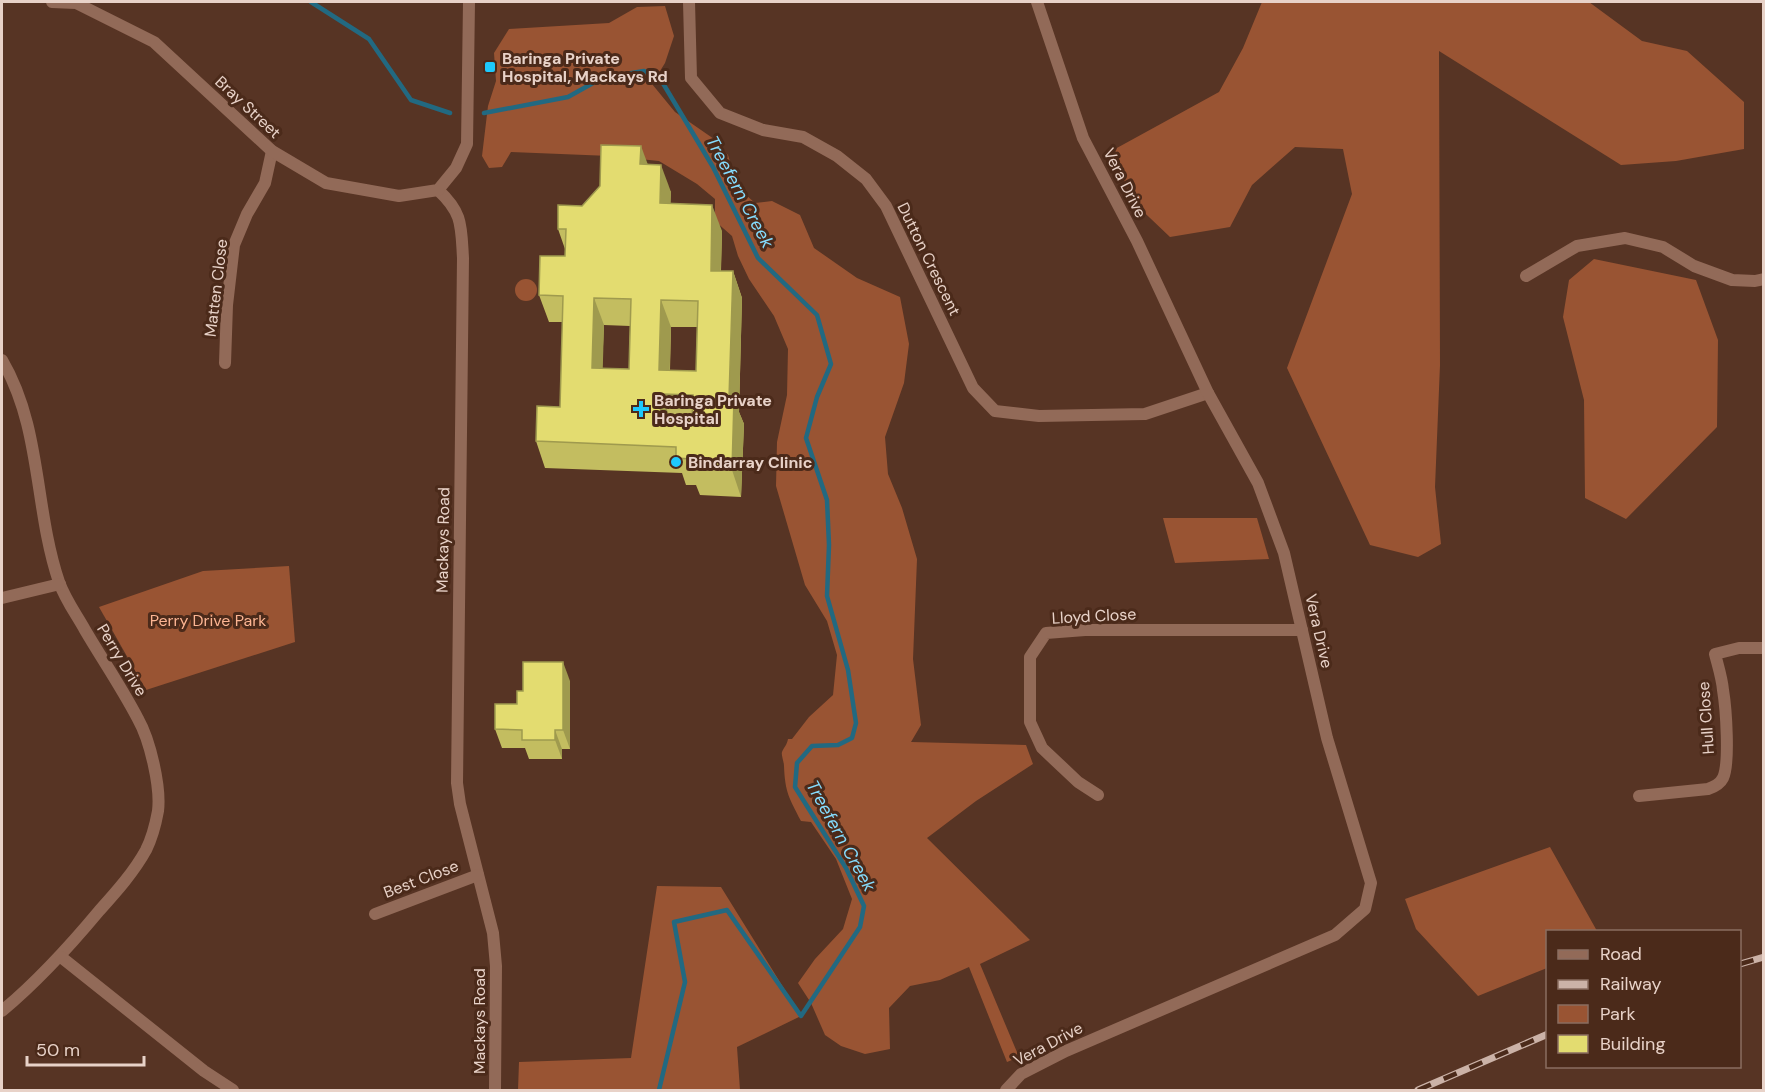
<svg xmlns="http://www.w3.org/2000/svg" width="1765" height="1092" font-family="'DM Sans',sans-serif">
<rect width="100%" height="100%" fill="#573424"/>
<g fill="#995433">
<path d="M1262,2H1589L1642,41L1687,51L1744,102V149L1676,161L1621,165L1439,51L1440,365L1435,487L1441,544L1418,557L1370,545L1287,368L1352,194L1343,149L1295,147L1252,185L1230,227L1170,237L1129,198L1115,149L1219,92L1243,48Z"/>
<path d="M665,6L674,36L665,63L652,84L675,112L714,139L728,155L738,188L755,203L772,201L800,215L814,248L857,278L900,297L909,344L904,383L885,437L888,474L902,508L917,559L913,659L921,725L911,742L1026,745L1033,764L976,801L927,838L1030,940L980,964L1019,1057L1007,1062L969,967L940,980L910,986L889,1008L890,1049L865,1054L841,1046L825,1035L811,1003L798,983L815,959L843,929L852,899L836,859L811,822L801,821C789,798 785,792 784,766C784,762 781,755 782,752C784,747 787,745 788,739H792L809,717L833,695L837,655L827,621L805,585L776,486L777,442L787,395L788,349L774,316L749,279L738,256L732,236L715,221V199L697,184L659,161L610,156L511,152L502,167L489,168L482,156L488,106L496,81L494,53L509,29L609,23L637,7Z"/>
<path d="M1594,259L1696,280L1718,340L1717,427L1626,519L1585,498L1584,400L1563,317L1569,280Z"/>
<circle cx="526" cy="290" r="11"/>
<path d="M1163,518H1257L1269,559L1175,563Z"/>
<path d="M289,566L295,642L146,690L99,607L203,571Z"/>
<path d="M1550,847L1597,931L1548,932L1547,968L1478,996L1416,929L1405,899Z"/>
<path d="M657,886L721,887L801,1016L737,1047L740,1090H518L519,1062L631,1058Z"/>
</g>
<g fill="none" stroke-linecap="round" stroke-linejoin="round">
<g stroke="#226981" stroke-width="4.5">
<path d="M311,2L369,39L411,100L450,113"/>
<path d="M484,113L568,97L602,78L644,71L661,80L713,167L758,258L817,315L831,364L817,397L806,438L827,500L829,545L827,596L848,670L856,723L852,738L838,745L812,746L797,763L795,787L846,868L864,906L860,927L801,1016L727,910L674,922L685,982L659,1090"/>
</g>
<g stroke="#926a58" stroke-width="12">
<path d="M689,2L691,78L720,113L763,130L803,137L837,156L866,179L886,206L973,388L995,411L1039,416L1145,414L1208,393"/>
<path d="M438,190C463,213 461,226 463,258L457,783L460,804L493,933L496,966L495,1090"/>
<path d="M1526,276L1577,246L1625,238L1663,247L1694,266L1732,280L1755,281L1764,279"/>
<path d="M2,360C42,428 34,508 59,582C65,599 76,614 85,630C102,659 122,688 138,719C150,740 161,787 158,811C156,822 151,840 146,850C134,872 116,892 99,911C69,947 38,981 2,1011"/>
<path d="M225,363L227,305L234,245L247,214L265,183L272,151"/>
<path d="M2,598L60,584"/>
<path d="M1098,795L1078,782L1042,748L1030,722V657L1046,633L1085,630H1302"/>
<path d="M1639,796L1708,789C1714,787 1720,784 1723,778C1730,763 1726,708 1723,690C1722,678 1718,666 1715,654L1739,648H1764"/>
<path d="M375,914L478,875"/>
<path d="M61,957L204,1071L233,1090"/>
<path d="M1006,1090L1021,1074L1066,1051L1335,935L1365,909L1371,883L1327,738L1284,553L1258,483L1208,393L1137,241L1083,138L1037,2"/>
</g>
<path stroke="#926a58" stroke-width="12" d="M52,2L76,3L154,42L272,151L326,183L399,196L438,190L456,168L467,144L469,2"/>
<defs>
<g id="rail">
<path d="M1740,964L1764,957"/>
<path d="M1418,1090L1548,1034"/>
</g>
</defs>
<use href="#rail" stroke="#cbb2a7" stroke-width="7"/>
<use href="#rail" stroke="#4b2a1a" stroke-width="4.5" stroke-dasharray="14" stroke-linecap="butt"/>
</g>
<g fill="#c3bd60" fill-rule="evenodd">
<path d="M648,165L671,192L670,203L722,231L721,271H733L742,298L739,412L744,424L741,497L700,495L696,485H686L682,473L545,468L536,441L560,407L563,322H549L539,295L565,256V249L558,229L582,206ZM604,325L630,326L629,369L602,368ZM671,327H697L696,371L670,370Z"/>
<path d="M570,681V749H562V759H529L525,748H502L495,729L517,704L523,691Z"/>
</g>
<g fill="#9f9a4e">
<path d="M641,146L651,173L640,164Z"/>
<path d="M661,165L671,192L670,230L660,203Z"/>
<path d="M712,205L722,231L720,297L711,271Z"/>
<path d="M733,271L742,298L739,412L744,424L741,497L732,470L729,398Z"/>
<path d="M594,298L604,325L602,395L592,368Z"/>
<path d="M661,300L671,327L669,394L659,370Z"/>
<path d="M661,394L671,420L660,418Z"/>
<path d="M563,662L570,681V749L563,730Z"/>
<path d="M555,730L562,749V759L555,740Z"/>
</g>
<g fill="#e3dc70" stroke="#9f9a4e" stroke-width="1.5" fill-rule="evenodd">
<path d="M601,145L641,146L640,164L661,165L660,203L712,205L711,271H733L729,398H734L732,470L690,468L691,459L676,458V447L536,441L537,406L560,407L563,296L539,295L540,256H565L566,229H558V205L582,206L600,186ZM594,298L631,299L629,369L592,368ZM661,300L698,301L696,371L659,370ZM661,394L693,395L692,419L660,418Z"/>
<path d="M523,662H563V730H555V740H522V730L495,729V704H517V691H523Z"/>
</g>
<g fill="#1ec9fd" stroke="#4b2a1a" stroke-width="2">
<rect x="484" y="61" width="12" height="12" rx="3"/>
<path d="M638 400h6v6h6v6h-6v6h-6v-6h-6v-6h6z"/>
<circle cx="676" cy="462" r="6"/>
</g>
<g text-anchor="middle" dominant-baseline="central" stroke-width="6" stroke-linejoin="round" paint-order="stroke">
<g font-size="16" font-weight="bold" fill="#e8d2c8" stroke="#4b2a1a" text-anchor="start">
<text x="502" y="58">Baringa Private<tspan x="502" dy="18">Hospital, Mackays Rd</tspan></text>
<text x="654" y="400">Baringa Private<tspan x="654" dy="18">Hospital</tspan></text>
<text x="688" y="462">Bindarray Clinic</text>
</g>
<g font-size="16" fill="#e8d2c8" stroke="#4b2a1a">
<text transform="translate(248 107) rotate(43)">Bray Street</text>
<text transform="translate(1125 183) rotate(63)">Vera Drive</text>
<text transform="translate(929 259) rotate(64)">Dutton Crescent</text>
<text transform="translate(216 288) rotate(-83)">Matten Close</text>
<text transform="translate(443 540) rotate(-89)">Mackays Road</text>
<text transform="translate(1094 616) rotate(-3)">Lloyd Close</text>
<text transform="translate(1319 631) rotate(77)">Vera Drive</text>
<text transform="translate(122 660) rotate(59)">Perry Drive</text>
<text transform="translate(1706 718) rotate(-94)">Hull Close</text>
<text transform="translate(421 879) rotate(-21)">Best Close</text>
<text transform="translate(479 1021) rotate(-90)">Mackays Road</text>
<text transform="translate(1048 1044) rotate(-28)">Vera Drive</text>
</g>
<g font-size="16" fill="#fdb593" stroke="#4b2a1a">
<text x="208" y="620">Perry Drive Park</text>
</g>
<g font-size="18" font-style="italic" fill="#85dcfe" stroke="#4b2a1a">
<text transform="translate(740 192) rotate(62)">Treefern Creek</text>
<text transform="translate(841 836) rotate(61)">Treefern Creek</text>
</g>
</g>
<rect width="1765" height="1092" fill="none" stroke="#e8d2c8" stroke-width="6"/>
<rect x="1546" y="930" width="195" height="138" fill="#4b2a1a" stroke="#8a6d60" stroke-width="1.5"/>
<rect x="1558" y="950" width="30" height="9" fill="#926a58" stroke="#8a6d60" stroke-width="1.5"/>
<text x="1600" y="960" font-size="18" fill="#e8d2c8">Road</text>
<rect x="1558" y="980" width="30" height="9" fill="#cbb2a7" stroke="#8a6d60" stroke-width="1.5"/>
<text x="1600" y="990" font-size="18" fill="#e8d2c8">Railway</text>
<rect x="1558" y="1005" width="30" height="18" fill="#995433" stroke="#8a6d60" stroke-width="1.5"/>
<text x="1600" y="1020" font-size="18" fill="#e8d2c8">Park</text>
<rect x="1558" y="1035" width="30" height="18" fill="#e3dc70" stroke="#8a6d60" stroke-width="1.5"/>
<text x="1600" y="1050" font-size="18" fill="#e8d2c8">Building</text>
<path d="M27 1056v9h117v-9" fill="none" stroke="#e8d2c8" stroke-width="3"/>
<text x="36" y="1056" font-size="18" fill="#e8d2c8" stroke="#4b2a1a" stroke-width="4.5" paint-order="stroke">50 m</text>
</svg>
